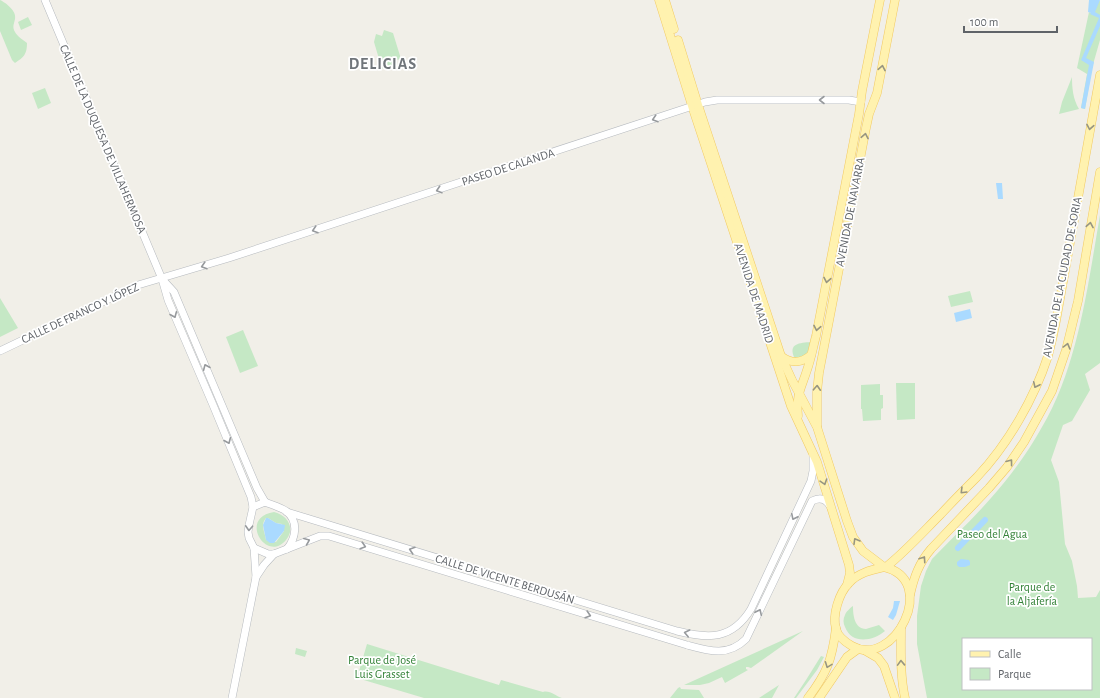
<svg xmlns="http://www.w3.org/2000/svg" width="1100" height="698" font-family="'Alegreya Sans',sans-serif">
<rect width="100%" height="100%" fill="#f1efe8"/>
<g fill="#c5e8c5" fill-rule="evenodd">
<path d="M0,0C6,3 17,11 15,19C14,24 12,27 15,32C17,36 23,40 27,43C27,54 24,57 15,63L12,60L0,31Z"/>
<path d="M1100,0V40L1092,68L1085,109L1081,108L1087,74L1077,68L1089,12L1091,13Z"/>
<path d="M28,17L32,25L21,30L18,22Z"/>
<path d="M384,30L393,33L401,59L396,60L397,64L382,69L374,42L376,34L382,36Z"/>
<path d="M1072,77C1072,88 1073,99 1079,109L1059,114L1062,102Z"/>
<path d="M45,88L51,103L38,109L32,93Z"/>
<path d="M1100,215V363L1085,374L1090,390L1072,421L1063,425L1051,460L1059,482L1065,544L1072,561L1077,586L1078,598L1096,597L1100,590V698H927L917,644V616L921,586L926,571L932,559C951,539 972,520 991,498C1010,477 1028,452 1042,427C1078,367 1088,284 1100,215ZM963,639H1091V689H963Z"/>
<path d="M970,291L973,302L951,307L948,296Z"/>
<path d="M0,298L18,328L0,337Z"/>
<path d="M243,330L258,366L240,373L226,337Z"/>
<path d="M811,342C808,354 807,355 795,359C787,343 800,343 811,342Z"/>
<path d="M896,383H915V419L897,420Z"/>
<path d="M880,384V395H883V408L881,409V420L863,421L862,409H861V385Z"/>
<path d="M274,512C287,515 296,528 286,540C266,564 238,517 274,512ZM266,518H268L276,523L282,524L284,531L276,542L266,540C265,532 260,525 266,518Z"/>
<path d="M853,606C853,614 854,629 866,629C870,628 875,626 879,625L885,631C873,641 852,645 845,627C843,623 843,619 845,615C846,612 850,608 853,606Z"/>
<path d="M803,631L751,668L748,667H746V669L748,670L725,683L722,677L709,683L700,685H684Z"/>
<path d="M367,644L499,685L501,680L543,692C550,690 555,696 562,698H424L357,678Z"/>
<path d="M296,648L307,651L305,657L295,654Z"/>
<path d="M821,656L824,657L817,670L796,698H794L806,680Z"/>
<path d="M779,685L772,698H759Z"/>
<path d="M680,687L681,689L699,690L704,698H670L678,688Z"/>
</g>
<g fill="#aadaff">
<path d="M1089,0H1100L1095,12L1100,15V26L1086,58L1094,62L1085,109L1081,108L1089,65L1081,60L1099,18L1090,14L1091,13L1088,12Z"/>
<path d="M996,183H1002L1003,199H998Z"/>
<path d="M970,309L972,318L956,322L954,313Z"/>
<path d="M266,518H268L276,523L285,525L284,531L274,543H270L266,540L263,525Z"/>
<path d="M961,559L969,560L970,562V565L965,567H959L957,565V562Z"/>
<path d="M894,601H900L896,615L893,620L888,617L893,608Z"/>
</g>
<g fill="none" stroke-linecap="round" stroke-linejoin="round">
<path stroke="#aadaff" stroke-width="6" d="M958,548L985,520"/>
<defs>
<g id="secondary">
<path d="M45,0L162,279L168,300L213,405L251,497L253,507L249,525L248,532L249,538L254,548L256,577L232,698"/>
<path d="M163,280L174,292L257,488L265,502"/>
<path d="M0,351L138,285L229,258L705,102L717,100H849L861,102"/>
<path d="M253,507L265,502C272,505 280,507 286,511C299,521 296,538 287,549"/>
<path d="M287,512L677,631C709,639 732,640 751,609L811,481L813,471V454"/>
<path d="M254,548L268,554H274L320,536H329L687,645C709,651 728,657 746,639L812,501C820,497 826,499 830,506"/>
<path d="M256,577L264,565L274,554"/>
</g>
<g id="primary">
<path d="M659,0L694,112L791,406L817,462L849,565L850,573L847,585"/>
<path d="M665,0L674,29"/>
<path d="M678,40L698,105L781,356L792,380L817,427L847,521L853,537L863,551L884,567"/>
<path d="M781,356C791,364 802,363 811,355"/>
<path d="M798,416C796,394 801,389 807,370C811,359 813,347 816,336L859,114L862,91L880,0"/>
<path d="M817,426V392L819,373L866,128L869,114L877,93L895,0"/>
<path d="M884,567C940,580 894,670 852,646C845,642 838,637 836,629C832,615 839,593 849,583C858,573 871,570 884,567Z"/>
<path d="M886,567C906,551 923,532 941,514C953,501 965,489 977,477C1008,444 1034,399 1048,356C1051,345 1054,332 1056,321L1100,75"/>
<path d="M910,595C914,577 919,563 931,549L989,488L1007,467L1024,442L1052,391L1066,350L1078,301L1100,172"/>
<path d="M901,628C901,652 900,675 905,698"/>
<path d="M866,651L878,658L884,666L895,698"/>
<path d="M808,698C827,673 832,660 836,628"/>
<path d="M819,698L847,657L858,649"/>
</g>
</defs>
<use href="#secondary" stroke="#b6babf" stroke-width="8"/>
<use href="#primary" stroke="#f2c960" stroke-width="9"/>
<use href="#secondary" stroke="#fff" stroke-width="7"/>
<use href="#primary" stroke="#fff2af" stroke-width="8"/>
</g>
<defs><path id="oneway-chevron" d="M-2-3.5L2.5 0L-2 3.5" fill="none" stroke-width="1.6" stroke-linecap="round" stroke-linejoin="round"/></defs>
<g stroke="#979581">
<use href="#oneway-chevron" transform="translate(882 68) rotate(-79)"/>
<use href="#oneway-chevron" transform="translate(1090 127) rotate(100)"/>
<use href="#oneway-chevron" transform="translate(865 136) rotate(-79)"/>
<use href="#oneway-chevron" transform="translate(1090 225) rotate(-80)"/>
<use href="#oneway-chevron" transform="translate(827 280) rotate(101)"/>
<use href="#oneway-chevron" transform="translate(817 328) rotate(101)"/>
<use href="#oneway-chevron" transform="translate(1067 346) rotate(-75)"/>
<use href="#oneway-chevron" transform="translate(1036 385) rotate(115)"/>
<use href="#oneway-chevron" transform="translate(817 388) rotate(-87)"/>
<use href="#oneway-chevron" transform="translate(1010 462) rotate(-53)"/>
<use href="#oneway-chevron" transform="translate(824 482) rotate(72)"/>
<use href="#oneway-chevron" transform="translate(963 491) rotate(135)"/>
<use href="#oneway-chevron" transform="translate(856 541) rotate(-120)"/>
<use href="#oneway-chevron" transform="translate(923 559) rotate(-56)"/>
<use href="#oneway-chevron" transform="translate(901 663) rotate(-92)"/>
<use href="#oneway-chevron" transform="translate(828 665) rotate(111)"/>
</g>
<g stroke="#979a9d">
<use href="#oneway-chevron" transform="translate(822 100) rotate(180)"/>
<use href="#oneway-chevron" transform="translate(655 119) rotate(162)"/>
<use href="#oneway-chevron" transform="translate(439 190) rotate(162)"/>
<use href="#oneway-chevron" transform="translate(315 230) rotate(162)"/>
<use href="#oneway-chevron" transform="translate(204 266) rotate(163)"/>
<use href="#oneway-chevron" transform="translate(174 315) rotate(67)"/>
<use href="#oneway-chevron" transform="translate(206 367) rotate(-113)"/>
<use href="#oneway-chevron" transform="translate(228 441) rotate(67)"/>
<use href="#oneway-chevron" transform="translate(794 517) rotate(116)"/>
<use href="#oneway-chevron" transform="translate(249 528) rotate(93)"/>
<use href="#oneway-chevron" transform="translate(307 541) rotate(-23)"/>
<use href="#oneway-chevron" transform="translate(363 546) rotate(17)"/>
<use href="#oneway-chevron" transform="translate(412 550) rotate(-162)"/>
<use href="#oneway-chevron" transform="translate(759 612) rotate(-65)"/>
<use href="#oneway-chevron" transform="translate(588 615) rotate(17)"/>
<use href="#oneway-chevron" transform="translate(687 633) rotate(-167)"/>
</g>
<g text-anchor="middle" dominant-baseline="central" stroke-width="3.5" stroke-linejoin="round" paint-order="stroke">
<g font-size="12" fill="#5f6368" stroke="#fff">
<text transform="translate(103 139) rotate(67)">CALLE DE LA DUQUESA DE VILLAHERMOSA</text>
<text transform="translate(508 167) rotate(-18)">PASEO DE CALANDA</text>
<text transform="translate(850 212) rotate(-79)">AVENIDA DE NAVARRA</text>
<text transform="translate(1062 277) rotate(-79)">AVENIDA DE LA CIUDAD DE SORIA</text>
<text transform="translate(754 293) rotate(72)">AVENIDA DE MADRID</text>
<text transform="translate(80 313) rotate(-25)">CALLE DE FRANCO Y LÓPEZ</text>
<text transform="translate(505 579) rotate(17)">CALLE DE VICENTE BERDUSÁN</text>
</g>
<g font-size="12" fill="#348238" stroke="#fff">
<text x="992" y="534">Paseo del Agua</text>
<text x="1032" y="587">Parque de<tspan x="1032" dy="14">la Aljafería</tspan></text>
<text x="382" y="660">Parque de José<tspan x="382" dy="14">Luis Grasset</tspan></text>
</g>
<g font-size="16" font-weight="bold" letter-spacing="1" fill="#70757a" stroke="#fff">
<text x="383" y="64">DELICIAS</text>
</g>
</g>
<rect x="962" y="638" width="130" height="52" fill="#ffffff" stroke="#bfc1c3"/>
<rect x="970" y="651" width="20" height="6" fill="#fff2af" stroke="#bfc1c3"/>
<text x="998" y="658" font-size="12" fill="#5f6368">Calle</text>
<rect x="970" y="668" width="20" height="12" fill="#c5e8c5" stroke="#bfc1c3"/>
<text x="998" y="678" font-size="12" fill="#5f6368">Parque</text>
<path d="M964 26v6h93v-6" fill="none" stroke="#5f6368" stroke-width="2"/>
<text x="970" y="26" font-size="12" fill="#5f6368" stroke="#ffffff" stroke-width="3" paint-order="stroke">100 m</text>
</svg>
